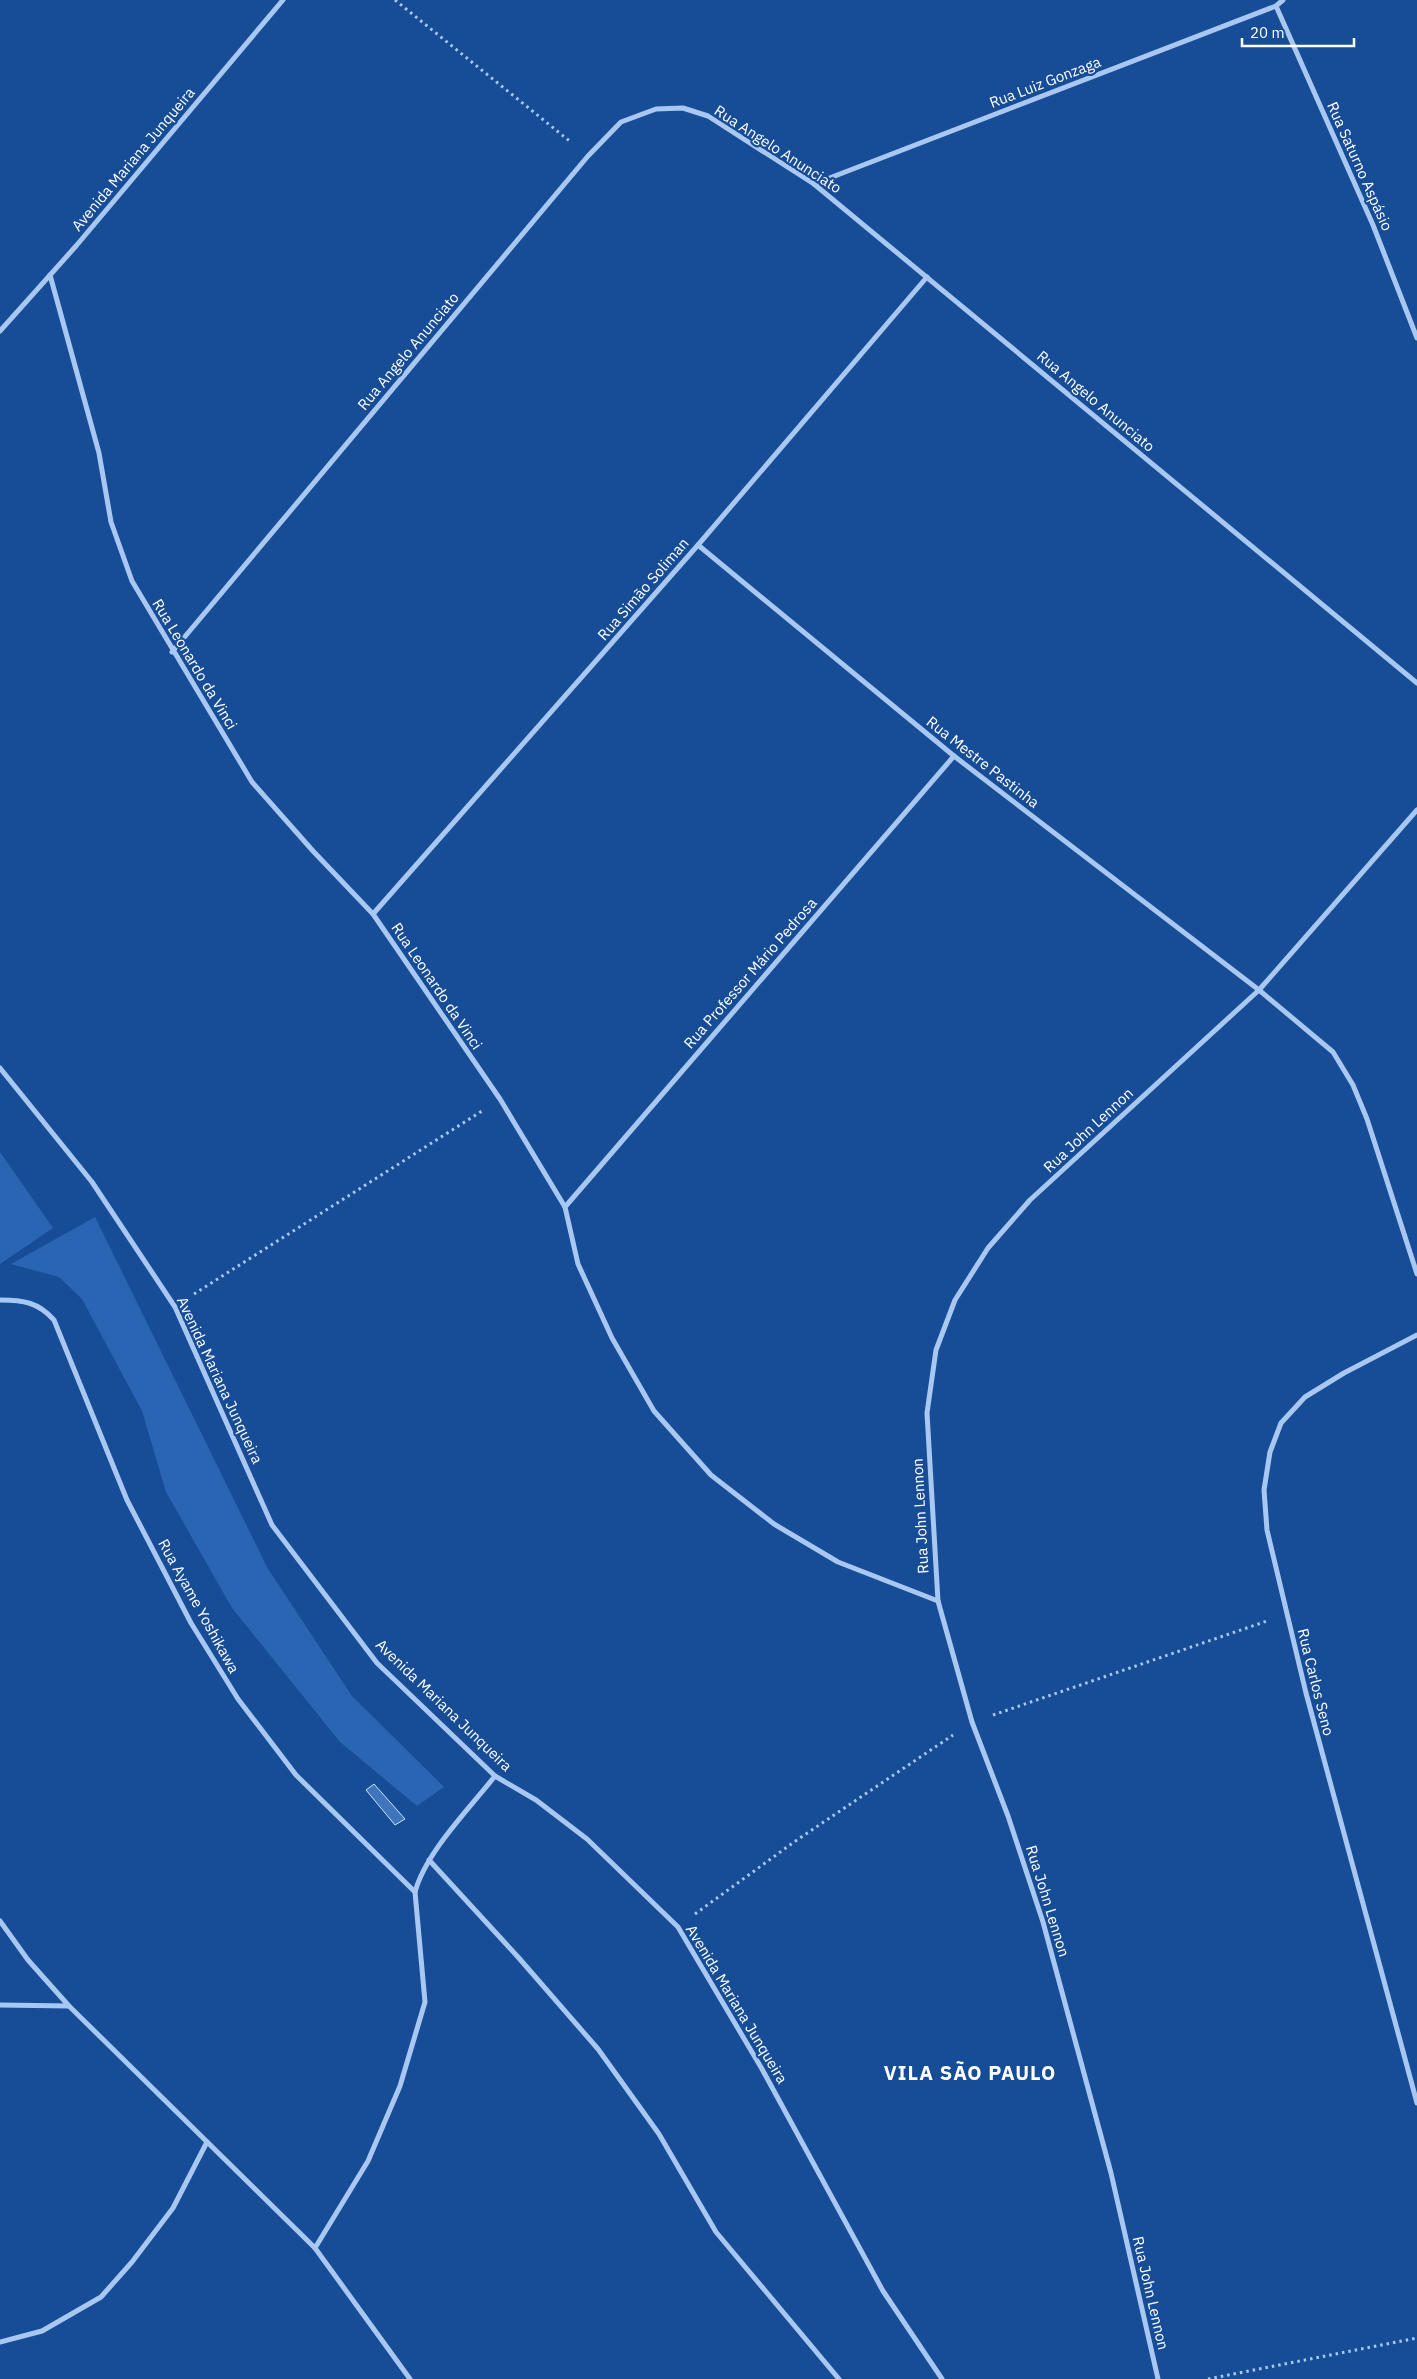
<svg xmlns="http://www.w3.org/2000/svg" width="1417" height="2379" font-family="'IBM Plex Sans',sans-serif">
<rect width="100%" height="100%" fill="#174c96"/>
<g fill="#2a65b4">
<path d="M0,1152L53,1228L0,1264Z"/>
<path d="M95,1217L268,1569L352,1696L444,1787L417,1806L340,1742L232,1608L166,1492L142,1411L82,1299L59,1277L11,1264Z"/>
</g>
<path fill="#3f75bd" stroke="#d0e3fc" d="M374,1784L405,1819L395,1825L366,1790Z"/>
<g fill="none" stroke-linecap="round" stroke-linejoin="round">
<g stroke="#a8c8f1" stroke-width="3" stroke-dasharray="2.5 4" stroke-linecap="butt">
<path d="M395,0L572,143"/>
<path d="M194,1294L482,1111"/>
<path d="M993,1715L1267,1621"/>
<path d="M695,1914L794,1842L953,1735"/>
<path d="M1208,2379L1417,2338"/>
</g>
<g stroke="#a8c8f1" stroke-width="5">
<path d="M1276,6L1373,225L1417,338"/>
<path d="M814,184L1276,6L1283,0"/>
<path d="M50,275L99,453L111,522L132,581L252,782L313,851L373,914L500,1099L565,1207L578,1264L612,1338L654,1411L711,1475L774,1524L838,1562L938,1601"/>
<path d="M0,331L76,246L283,0"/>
<path d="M698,545L954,756L1259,990L1333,1052L1353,1085L1367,1119L1417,1274"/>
<path d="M172,652L588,156L621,122L656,109L683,108L708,116L814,184L1417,683"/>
<path d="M373,914L698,545L927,277"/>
<path d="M0,1068L92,1182L175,1307L272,1525L377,1663L495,1776L536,1800L587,1839L678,1927L762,2069L883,2291L942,2379"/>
<path d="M565,1207L954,756"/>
<path d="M0,1300C23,1300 38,1302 54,1320L127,1500L191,1623L238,1699L296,1775L415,1892"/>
<path d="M1417,1335L1344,1373L1305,1397L1281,1423L1270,1452L1264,1490L1267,1530L1306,1693L1417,2103"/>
<path d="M429,1860L518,1957L598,2049L659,2134L716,2232L839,2379"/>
<path d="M0,1921L28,1960L69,2006L315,2248L410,2379"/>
<path d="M0,2005L69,2006"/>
<path d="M315,2248L368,2161L400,2086L425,2002L415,1892C426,1852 469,1809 495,1776"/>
<path d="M0,2342L42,2331L101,2297L132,2262L173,2208L207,2142"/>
<path d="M1158,2379L1111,2173L1043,1922L1008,1816L972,1722L938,1601L927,1413L936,1350L955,1300L988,1248L1030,1200L1259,990L1417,810"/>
</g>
</g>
<g text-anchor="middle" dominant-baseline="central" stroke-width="4.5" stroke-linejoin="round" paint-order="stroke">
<g font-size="15" fill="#fff" stroke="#174c96">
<text transform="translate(1045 82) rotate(-21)">Rua Luiz Gonzaga</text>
<text transform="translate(778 149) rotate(33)">Rua Angelo Anunciato</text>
<text transform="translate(133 159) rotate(-50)">Avenida Mariana Junqueira</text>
<text transform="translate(1360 166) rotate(66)">Rua Saturno Aspásio</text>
<text transform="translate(408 351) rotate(-50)">Rua Angelo Anunciato</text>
<text transform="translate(1096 401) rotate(40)">Rua Angelo Anunciato</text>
<text transform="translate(643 589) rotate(-49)">Rua Simão Soliman</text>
<text transform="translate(195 664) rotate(59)">Rua Leonardo da Vinci</text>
<text transform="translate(983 762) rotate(38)">Rua Mestre Pastinha</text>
<text transform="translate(750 973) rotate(-49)">Rua Professor Mário Pedrosa</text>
<text transform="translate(437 986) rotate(56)">Rua Leonardo da Vinci</text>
<text transform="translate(1088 1130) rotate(-43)">Rua John Lennon</text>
<text transform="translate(220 1380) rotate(65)">Avenida Mariana Junqueira</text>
<text transform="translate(920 1516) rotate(-93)">Rua John Lennon</text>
<text transform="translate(199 1606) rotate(61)">Rua Ayame Yoshikawa</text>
<text transform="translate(1316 1682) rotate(76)">Rua Carlos Seno</text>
<text transform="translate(444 1705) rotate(44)">Avenida Mariana Junqueira</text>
<text transform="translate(1048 1901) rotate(73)">Rua John Lennon</text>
<text transform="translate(737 2004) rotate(59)">Avenida Mariana Junqueira</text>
<text transform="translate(1151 2293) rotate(77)">Rua John Lennon</text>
</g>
<g font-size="20" font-weight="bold" letter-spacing="1" fill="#fff" stroke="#174c96">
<text x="970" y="2072">VILA SÃO PAULO</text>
</g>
</g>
<path d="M1242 38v8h112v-8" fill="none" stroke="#ffffff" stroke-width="2.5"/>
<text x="1250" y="38" font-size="15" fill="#ffffff" stroke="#174c96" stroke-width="4" paint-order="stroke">20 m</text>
</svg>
